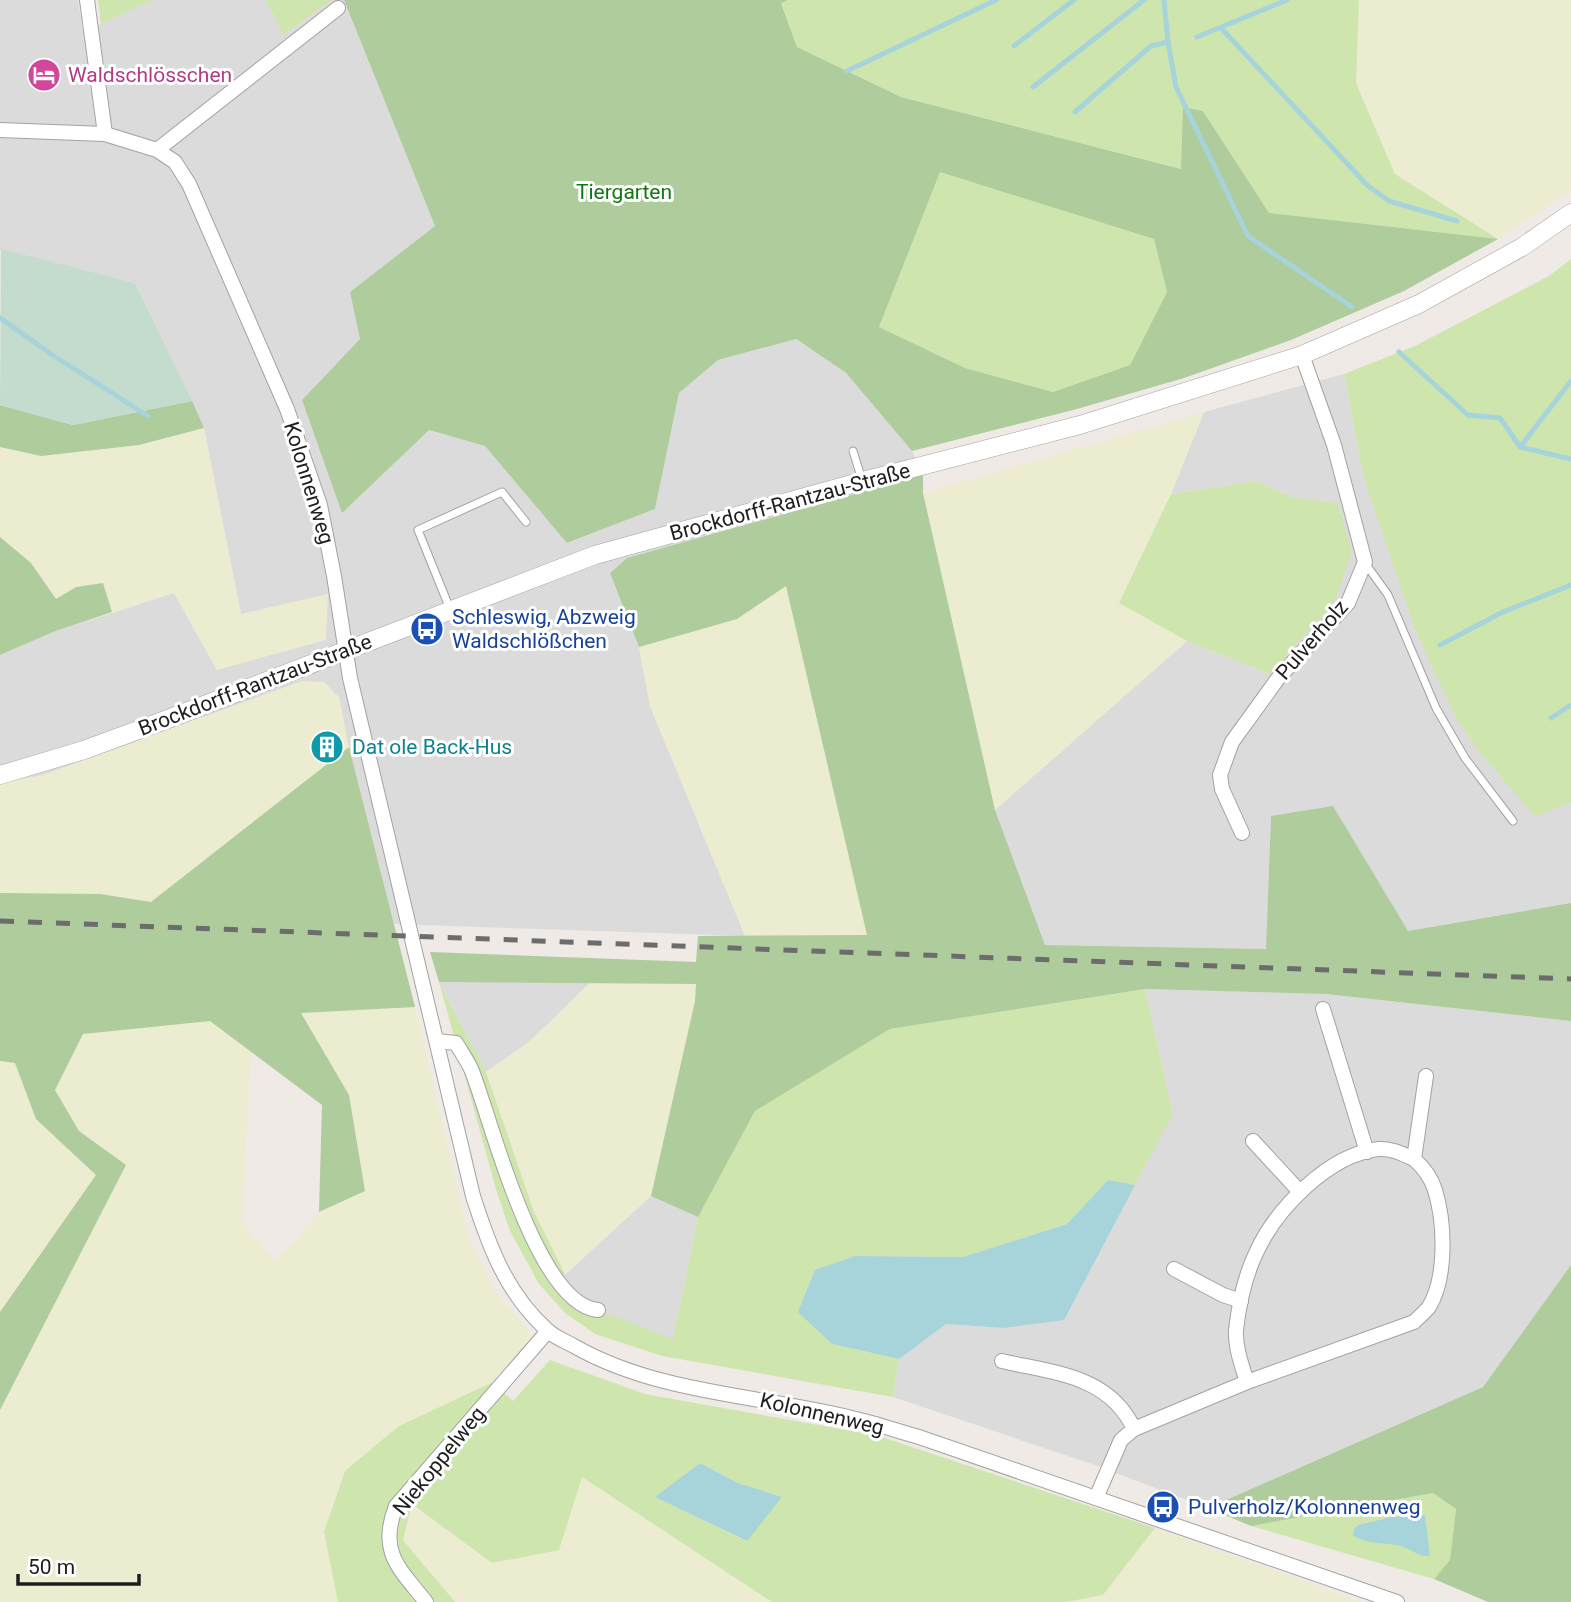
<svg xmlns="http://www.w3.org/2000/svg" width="1571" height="1602" font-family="Roboto,sans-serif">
<rect width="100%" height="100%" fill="#efeae5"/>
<g fill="#dcdbdb">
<path d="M0,0H78L83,32L153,0H266L283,35L332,0H344L435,226L350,292L360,339L302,400L342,512L428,430L485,446L568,543L655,509L679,393L718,360L795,339L846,373L912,451L923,475L627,558L610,573L639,647L650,706L745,936L394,924L349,747L43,775L0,784V655L53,632L174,593L217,670L241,614L204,428L135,283L0,250Z"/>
<path d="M1344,374L1363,476L1454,714L1476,748L1535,815L1571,803V903L1408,931L1271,816L1266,949L1045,945L995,810L1187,641L1269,674L1338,503L1292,497L1256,481L1171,494L1204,412Z"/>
<path d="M439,982H591L529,1042L486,1072Z"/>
<path d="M1145,989L1326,994L1571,1021V1265L1483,1387L1208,1508L1092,1464L893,1397L899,1359L946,1324L1003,1328L1173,1114Z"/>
<path d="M651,1196L698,1217L673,1340L612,1315H588L572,1303L555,1284Z"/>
</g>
<g fill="#ececd1">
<path d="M1359,0H1571V190L1498,239L1395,174L1356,83Z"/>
<path d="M1204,412L1171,494L1119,603L1187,641L995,810L923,493Z"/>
<path d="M204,428L241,614L328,594L326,640L217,670L174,593L112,612L103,583L76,587L56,600L31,563L0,537V447L42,456L139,445Z"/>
<path d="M786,585L867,936H745L650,706L639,647L737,619Z"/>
<path d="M302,681L324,682L339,697L349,747L151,902L100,894L0,893V784L43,775Z"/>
<path d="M591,982L696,984L695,1001L651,1196L565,1274L534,1212L486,1072L529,1042Z"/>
<path d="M415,1007L469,1239L494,1290L532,1335L493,1382L399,1426L324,1532L338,1602H0V1410L126,1165L79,1131L55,1090L83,1034L210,1020L251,1051L242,1222L276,1261L319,1212L365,1191L349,1095L301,1013Z"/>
<path d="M0,1061L15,1063L36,1119L96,1175L0,1312Z"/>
<path d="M582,1476L772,1602H455L403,1540L412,1504L492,1563Z"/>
<path d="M1155,1528L1362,1602H1066L1103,1595Z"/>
</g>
<g fill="#cee6ad" fill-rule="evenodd">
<path d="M98,0H153L101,24Z"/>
<path d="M266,0H332L283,35Z"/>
<path d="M788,0H1359L1356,83L1395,174L1498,239L1269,213L1203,111L1183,107L1182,169L901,97L797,47L781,2Z"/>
<path d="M940,171L1154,239L1167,292L1130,365L1053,392L965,368L879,327Z"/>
<path d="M1571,259V803L1535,816L1476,748L1454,714L1415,629L1363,476L1344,374L1415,346L1549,276Z"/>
<path d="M1256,481L1292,497L1338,503L1352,552L1335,601L1269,674L1187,641L1119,603L1171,494Z"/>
<path d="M439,982L486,1072L534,1212L565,1274L555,1284L572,1303L588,1315H612L673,1339L698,1217L755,1111L890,1029L1145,989L1173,1114L1135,1185L1108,1180L1067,1224L963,1257L855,1256L832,1344L899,1359L893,1397L662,1356L595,1334L565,1313L539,1284L510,1231L496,1189Z"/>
<path d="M550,1360L645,1394L879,1436L1155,1528L1103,1595L1066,1602H772L582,1477L559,1550L492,1563L412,1504L403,1540L455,1602H338L324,1532L345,1471L399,1426L493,1382L513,1401ZM700,1463L738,1483L781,1497L746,1541L656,1497Z"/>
<path d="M1433,1493L1456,1509L1450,1561L1434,1579L1251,1526Z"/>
</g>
<g fill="#aecc9c" fill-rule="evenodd">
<path d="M344,0H788L781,3L797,47L901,97L1181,169L1183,107L1203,111L1269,213L1498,239L1404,291L1291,340L1184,378L1077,409L912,451L846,373L796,339L718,360L679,393L655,509L567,543L485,446L429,430L342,513L302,400L360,339L350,292L435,226ZM940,172L1154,239L1167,292L1130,365L1053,392L965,368L879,327Z"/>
<path d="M192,401L204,428L139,445L41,456L0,447V405L73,425Z"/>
<path d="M923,475V493L995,810L1045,945L1266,949L1271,816L1333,806L1408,931L1571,903V1021L1326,994L1145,989L890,1029L755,1111L698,1217L651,1196L695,1001L696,984L439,982L430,952L696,962L698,936L867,935L786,586L737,619L639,647L610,573L627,558Z"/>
<path d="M0,537L31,563L56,599L76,587L103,583L112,612L53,632L0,655Z"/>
<path d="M349,747L415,1007L301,1013L349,1095L365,1191L319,1212L322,1105L210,1021L83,1034L55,1090L79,1131L126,1165L0,1410V1312L96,1175L36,1119L15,1063L0,1061V893L100,894L151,902Z"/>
<path d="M1571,1265V1602H1488L1434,1579L1450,1560L1456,1509L1433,1493L1251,1526L1208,1508L1483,1387Z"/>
</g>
<path fill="#c3dcce" d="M1,249L135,283L192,401L73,425L0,405Z"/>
<g fill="#a7d3da">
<path d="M1108,1180L1135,1185L1064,1320L1003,1328L946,1324L899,1359L832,1344L798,1312L815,1270L855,1256L963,1257L1067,1224Z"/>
<path d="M700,1463L738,1483L782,1497L747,1541L655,1497Z"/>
<path d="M1425,1515L1430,1556C1418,1557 1413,1550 1403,1547C1386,1541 1369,1546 1353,1535L1354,1529L1358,1525L1392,1517Z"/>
</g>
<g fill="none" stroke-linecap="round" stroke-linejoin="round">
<g stroke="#a7d3da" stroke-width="5">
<path d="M1164,0L1168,42L1176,87L1248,236L1352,307"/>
<path d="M1221,28L1368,186L1389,201L1457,221"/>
<path d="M1197,37L1287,0"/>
<path d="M1014,46L1074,0"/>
<path d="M847,71L996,0"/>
<path d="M1033,87L1144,0"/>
<path d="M1075,112L1151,46L1168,42"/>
<path d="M0,318L51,354L148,416"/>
<path d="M1399,352L1468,415L1500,418L1520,447L1571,459"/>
<path d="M1520,447L1571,381"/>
<path d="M1440,645L1503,612L1571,585"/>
<path d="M1551,718L1571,705"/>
</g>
<defs>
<g id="service">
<path d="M853,451L862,480"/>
<path d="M1365,563L1388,595L1436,708L1465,758L1513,821"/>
<path d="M450,609L418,530L502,492L526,522"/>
</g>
<g id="minor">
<path d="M87,0L105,134"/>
<path d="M0,130L105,134L157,150L175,162L189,184L287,409L320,505L334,576L350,678L473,1196C489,1246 506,1293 547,1330C554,1337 565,1341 574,1346C658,1394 760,1395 852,1418C875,1423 897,1431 919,1437L1397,1602"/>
<path d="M157,150L338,8"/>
<path d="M1242,833L1222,789L1220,775L1232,742L1279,677L1348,603L1365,562L1334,445L1302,355"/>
<path d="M1323,1009L1367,1152"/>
<path d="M437,1041L456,1043C461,1052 468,1061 472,1071C492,1123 537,1305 598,1310"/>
<path d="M1253,1141L1300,1192"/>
<path d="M1174,1269L1223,1295L1241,1301"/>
<path d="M1002,1361C1053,1373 1109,1375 1134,1429"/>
<path d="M1247,1382C1242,1366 1235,1347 1236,1330C1239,1304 1245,1276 1256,1253C1276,1209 1329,1154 1379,1149C1391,1148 1403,1154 1414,1159"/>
<path d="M1096,1498L1121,1440L1134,1429L1247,1382L1414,1322C1419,1317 1425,1312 1429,1307C1447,1277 1445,1223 1435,1190C1431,1177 1424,1168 1414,1159L1426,1076"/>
<path d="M426,1602C399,1568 378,1552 396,1506L548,1331"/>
</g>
<path id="tertiary" d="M0,775L84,750L168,719L595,555L863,481L1080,425L1302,355L1419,304L1522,247L1571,213"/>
</defs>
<use href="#service" stroke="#a2a2a2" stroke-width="9"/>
<use href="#minor" stroke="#a2a2a2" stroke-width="16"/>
<use href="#tertiary" stroke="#a2a2a2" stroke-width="19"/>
<use href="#service" stroke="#fff" stroke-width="7"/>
<use href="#minor" stroke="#fff" stroke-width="14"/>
<use href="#tertiary" stroke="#fff" stroke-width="18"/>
<path stroke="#6c6c6c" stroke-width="5" stroke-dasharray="14 14" stroke-linecap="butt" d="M0,921L1571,979"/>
</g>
<defs>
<symbol id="hotel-disc" viewBox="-11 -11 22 22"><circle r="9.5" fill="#d1479c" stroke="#fff"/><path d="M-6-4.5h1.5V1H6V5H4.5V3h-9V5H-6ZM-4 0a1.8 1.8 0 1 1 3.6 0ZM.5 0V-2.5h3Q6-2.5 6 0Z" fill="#fff"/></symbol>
<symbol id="bus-disc" viewBox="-11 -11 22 22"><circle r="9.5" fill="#1a4fb4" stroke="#fff"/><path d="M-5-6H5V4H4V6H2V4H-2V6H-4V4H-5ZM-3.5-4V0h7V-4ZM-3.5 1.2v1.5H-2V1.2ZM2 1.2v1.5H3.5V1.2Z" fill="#fff"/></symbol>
<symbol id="building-disc" viewBox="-11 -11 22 22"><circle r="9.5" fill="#0f9aa8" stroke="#fff"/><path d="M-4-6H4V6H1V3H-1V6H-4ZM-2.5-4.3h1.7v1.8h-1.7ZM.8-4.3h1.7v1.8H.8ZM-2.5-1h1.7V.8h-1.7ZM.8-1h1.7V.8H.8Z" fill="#fff"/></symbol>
</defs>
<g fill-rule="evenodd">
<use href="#hotel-disc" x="25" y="56" width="38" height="38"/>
<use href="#bus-disc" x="408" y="610" width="38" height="38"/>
<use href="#building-disc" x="308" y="728" width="38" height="38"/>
<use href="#bus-disc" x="1144" y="1488" width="38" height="38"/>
</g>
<g text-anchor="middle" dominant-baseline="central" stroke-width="6" stroke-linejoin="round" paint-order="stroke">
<g font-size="21" fill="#b23c85" stroke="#fff" text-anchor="start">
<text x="68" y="75">Waldschlösschen</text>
</g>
<g font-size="21" fill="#127711" stroke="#fff">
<text x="624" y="192">Tiergarten</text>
</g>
<g font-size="21" fill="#1e1e1e" stroke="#fff">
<text transform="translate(309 483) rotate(73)">Kolonnenweg</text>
<text transform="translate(790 502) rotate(-15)">Brockdorff-Rantzau-Straße</text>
<text transform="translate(1312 640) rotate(-49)">Pulverholz</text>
<text transform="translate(255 685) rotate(-21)">Brockdorff-Rantzau-Straße</text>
<text transform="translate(822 1414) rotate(13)">Kolonnenweg</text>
<text transform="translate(439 1461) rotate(-51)">Niekoppelweg</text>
</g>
<g font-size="21" fill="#164399" stroke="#fff" text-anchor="start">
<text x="452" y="617">Schleswig, Abzweig<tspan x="452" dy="24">Waldschlößchen</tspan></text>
<text x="1188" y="1507">Pulverholz/Kolonnenweg</text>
</g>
<g font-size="21" fill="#0d838f" stroke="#fff" text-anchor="start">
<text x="352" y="747">Dat ole Back-Hus</text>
</g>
</g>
<path d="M18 1574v10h121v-10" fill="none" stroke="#1e1e1e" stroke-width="3.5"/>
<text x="28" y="1574" font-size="21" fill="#1e1e1e" stroke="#ffffff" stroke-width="5" paint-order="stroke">50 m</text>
</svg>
